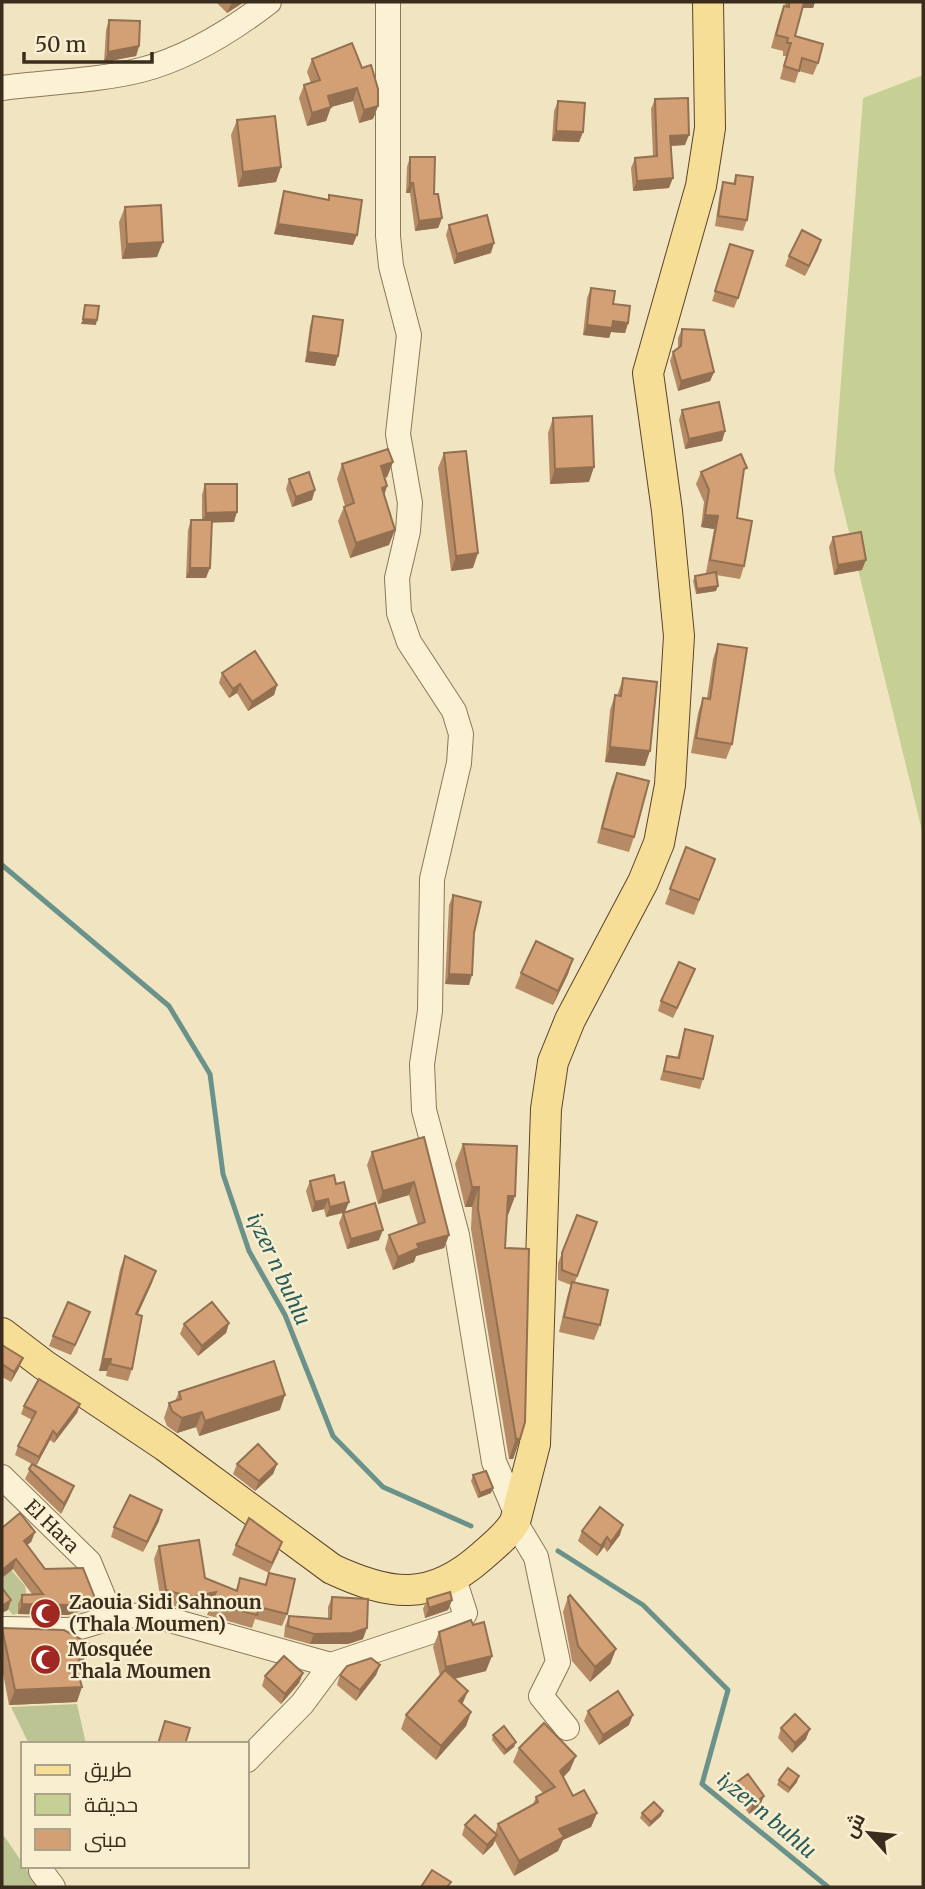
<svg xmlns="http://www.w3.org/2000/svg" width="925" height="1889" font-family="Merriweather,Cairo,serif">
<rect width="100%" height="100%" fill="#f1e5c1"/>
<path fill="#c7d094" d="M923,75V835L834,471L863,98Z"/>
<g fill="#bcc494">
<path d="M2,1559L25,1586L28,1604L24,1611L13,1615L2,1602Z"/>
<path d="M77,1704L86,1744H29L11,1707Z"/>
<path d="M2,1833L39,1887H2Z"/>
</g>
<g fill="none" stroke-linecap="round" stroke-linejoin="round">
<g stroke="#6a928a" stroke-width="5">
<path d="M2,865L169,1006L210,1074L223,1174L249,1251L285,1315L333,1436L383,1487L471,1526"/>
<path d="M558,1551L643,1605L728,1690L702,1784L828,1887"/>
</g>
<defs>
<g id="minor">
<path d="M388,2V236L391,266L409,335L398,434L410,503L408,531L397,578L399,613L409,642L454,711L461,734L459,763L432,879L430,1011L422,1064L424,1110L457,1235L494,1462L517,1515"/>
<path d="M2,88C47,82 97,81 141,70C188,58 231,31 269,2"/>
<path id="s1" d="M2,1477L89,1562L112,1618"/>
<path d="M515,1522L536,1557L558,1662L541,1696L567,1728"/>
<path d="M2,1629L70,1630L120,1615L159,1617L331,1665"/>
<path d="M247,1760L302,1704L331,1665L460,1622L465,1613L454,1579"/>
<path d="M42,1866L41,1871L53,1887"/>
</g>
<path id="major" d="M2,1333L44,1365L165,1446L332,1569C390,1596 430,1602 481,1557C493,1546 506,1537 515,1522L535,1444L546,1109L553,1062L570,1020L643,882L659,843L670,785L679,636L667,511L648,373L701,186L710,128L708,2"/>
</defs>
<use href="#minor" stroke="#8c7657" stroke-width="26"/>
<use href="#major" stroke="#5a432c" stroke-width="32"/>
<use href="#minor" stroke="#fbf2d5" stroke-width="24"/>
<use href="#major" stroke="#f7de96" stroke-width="30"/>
</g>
<g fill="#b58a64">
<path d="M216,2H244L227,13Z"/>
<path d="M785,2H815L813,8H803L795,36L818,63L813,75L799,71L795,83L780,79L786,56H783V51L771,48L779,19L784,6H785Z"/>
<path d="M109,20L139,46L136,56L104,62L106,30Z"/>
<path d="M352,43L378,106L373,119L359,123L353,101L331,107L326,121L307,126L299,98L304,85L311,83L307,72L312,59Z"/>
<path d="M655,99L685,145L670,146L669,188L633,191L631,168L635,158L653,156L651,109Z"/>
<path d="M558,101L583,132L579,142L552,141L554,111Z"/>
<path d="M237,120L281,167L276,182L238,187L231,135Z"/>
<path d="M410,157L442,218L438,228L415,231L410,193H406L407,167Z"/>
<path d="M736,175L747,220L743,231L715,226L720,192L723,182L733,184Z"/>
<path d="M284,191L328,200L329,195L353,245L274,234L281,201Z"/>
<path d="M125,207L157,257L122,259L119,222Z"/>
<path d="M449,225L491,253L454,264L446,235Z"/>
<path d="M821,240L805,276L785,266L789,256Z"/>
<path d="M727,254L738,298L734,308L712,301Z"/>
<path d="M591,288L613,304L628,323L625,333L611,332L609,338L583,335L587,298Z"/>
<path d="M313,316L338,356L335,366L305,362L310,326Z"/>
<path d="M682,329L714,372L710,381L678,391L670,361L673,352L678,348V338Z"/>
<path d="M682,410L725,431L722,441L685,449L679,420Z"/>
<path d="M553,418L589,482L550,484L548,433Z"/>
<path d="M444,453L473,568L451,571L438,468Z"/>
<path d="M393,462L387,477L385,478L387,486L384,496L389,545L350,558L338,521L344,507L345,506L337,479L342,464Z"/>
<path d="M701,472L742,480L737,518L744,566L740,579L716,575V591L696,594L693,581L695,576L709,573H706L714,529L701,527L704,502L696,484Z"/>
<path d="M289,479L312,500L292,507L286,489Z"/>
<path d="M205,484L234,522H212L206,578H186L188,530L191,520H202V495Z"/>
<path d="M833,537L862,570L834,575L829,547Z"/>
<path d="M718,644L732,744L726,759L691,753L698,713L703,698H707L713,659Z"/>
<path d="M222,673L277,685L274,695L248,711L237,693L229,698L219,683Z"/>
<path d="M623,678L645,766L605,762L610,710L615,695L617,696Z"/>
<path d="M617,773L634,837L629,852L597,843L611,788Z"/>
<path d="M686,847L715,859L694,915L665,904Z"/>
<path d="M453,895L474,933L469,985L445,984L449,905Z"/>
<path d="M573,959L568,974L553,1005L515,988L521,973Z"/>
<path d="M695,969L673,1018L658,1011L661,1001Z"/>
<path d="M685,1029L703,1079L700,1089L660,1080L667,1056L677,1058Z"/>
<path d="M424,1137L449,1235L444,1248L416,1256L414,1262L393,1270L385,1249L389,1235L418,1225L409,1195L378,1204L367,1165L372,1152Z"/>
<path d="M463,1144L515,1196L508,1215H507L505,1248L520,1439L513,1459H509L471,1229L472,1207H465L455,1164Z"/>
<path d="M310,1181L346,1212L379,1240L347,1249L339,1223L343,1213L326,1217L324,1209L312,1212L306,1191Z"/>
<path d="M577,1215L597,1222L575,1282L600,1325L594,1340L559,1332L567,1297L571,1285L558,1280V1263Z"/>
<path d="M125,1256L156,1271L137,1315L132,1369L128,1381L106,1376L107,1371H99L120,1269Z"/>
<path d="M86,1322L71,1355L49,1346L53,1336Z"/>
<path d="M229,1323L226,1333L198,1356L180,1334L184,1324Z"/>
<path d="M2,1345L23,1358L19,1368L11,1382L2,1377Z"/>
<path d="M179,1392L280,1410L199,1436L196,1427L177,1433L167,1426L164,1418L169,1403L175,1401Z"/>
<path d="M80,1404L77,1413L54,1443L50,1440L36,1466L74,1486L70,1496L61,1514L25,1479L32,1464L15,1455L18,1446L32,1420L21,1414L24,1406Z"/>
<path d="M237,1464H277L273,1474L255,1491L233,1474Z"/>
<path d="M473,1475L491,1493L478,1498L471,1481Z"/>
<path d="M159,1521L143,1552L111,1537L114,1527Z"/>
<path d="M582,1531L620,1535L607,1552L604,1547L597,1556L578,1541Z"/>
<path d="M35,1532L31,1542L27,1545L45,1569L95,1598L92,1608L68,1615L18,1614V1604L22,1595L32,1594L13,1569L2,1578Z"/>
<path d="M236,1545L279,1552L269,1573L232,1555Z"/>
<path d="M159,1546L205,1578L236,1590L240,1578L265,1584L269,1573L287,1614L282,1626L255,1619L252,1628L207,1615L211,1605L185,1609L161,1602L154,1559Z"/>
<path d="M332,1597L363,1639L348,1644H310L284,1637L285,1626L289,1616L328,1619V1607Z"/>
<path d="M568,1597L616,1649L610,1664L590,1682L572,1661L563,1612Z"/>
<path d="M427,1599L452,1600L448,1610L425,1618L423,1609Z"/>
<path d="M2,1628L90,1644L84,1659L77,1669V1702L9,1705L2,1668Z"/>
<path d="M439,1632L486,1671L454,1679L463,1704L471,1712L466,1726L436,1760L401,1729L406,1715L440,1676L433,1647Z"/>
<path d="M380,1665L376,1675L356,1701L337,1685L340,1675Z"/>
<path d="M303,1673L299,1683L281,1704L262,1686L265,1676Z"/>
<path d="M588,1711L629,1725L599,1745L584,1721Z"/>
<path d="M781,1728L806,1739L792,1753L778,1738Z"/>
<path d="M493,1735L516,1742L514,1747L504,1755L492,1740Z"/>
<path d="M519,1748L570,1770L563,1778L573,1796L597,1813L591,1827L563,1840L558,1851L514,1876L495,1841L493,1845L483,1855L462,1835L465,1825L495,1833L498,1824L533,1804L536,1797L543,1793L513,1762Z"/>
<path d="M23,1755V1775L20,1762Z"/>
<path d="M779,1780L797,1782L788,1793L777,1785Z"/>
<path d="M737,1782L760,1806L749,1814L733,1792Z"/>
<path d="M663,1811L661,1816L649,1827L640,1818L642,1813Z"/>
</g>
<g fill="#937051">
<path d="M232,2H244L227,13Z"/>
<path d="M804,2H815L813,8H802Z"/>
<path d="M139,46L136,56L104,62L108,52Z"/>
<path d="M357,88L353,101L331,107L326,121L307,126L312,113L328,96Z"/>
<path d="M378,106L373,119L359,123L364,110Z"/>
<path d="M556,131L583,132L579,142L552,141Z"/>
<path d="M689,135L685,145L666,146L670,136Z"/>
<path d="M281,167L276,182L238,187L243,172Z"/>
<path d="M673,178L669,188L633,191L637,181Z"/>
<path d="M410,183H413L410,193H406Z"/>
<path d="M442,218L438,228L415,231L419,221Z"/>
<path d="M278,224L357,235L353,245L274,234Z"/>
<path d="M821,240L818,250L805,276L809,266Z"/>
<path d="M163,242L157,257L122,259L127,244Z"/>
<path d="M494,243L491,253L454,264L457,254Z"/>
<path d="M83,319L97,320L96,325L81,324Z"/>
<path d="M613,321L628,323L625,333L611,332L609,338L583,335L587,325Z"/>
<path d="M308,352L338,356L335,366L305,362Z"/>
<path d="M714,372L710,381L678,391L681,381Z"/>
<path d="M725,431L722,441L685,449L689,439Z"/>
<path d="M393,462L387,477L375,481L381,466Z"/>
<path d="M594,467L589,482L550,484L555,469Z"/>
<path d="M387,486L382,501V488Z"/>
<path d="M315,490L312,500L292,507L296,497Z"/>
<path d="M237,512L234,522L202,523L206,513Z"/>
<path d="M705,515L718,516L714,529L701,527Z"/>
<path d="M395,530L389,545L350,558L356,543Z"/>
<path d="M478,553L473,568L451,571L456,556Z"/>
<path d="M866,560L862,570L834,575L838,565Z"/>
<path d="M190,568H210L206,578H186Z"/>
<path d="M718,586L716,591L696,594L697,589Z"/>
<path d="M240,684L237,693L229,698L233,689Z"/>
<path d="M277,685L274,695L248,711L252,702Z"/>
<path d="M610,747L650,751L645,766L605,762Z"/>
<path d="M573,959L568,974L553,1005L558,991Z"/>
<path d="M695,969L691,979L673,1018L677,1008Z"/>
<path d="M449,974L472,975L469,985L445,984Z"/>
<path d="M414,1182L409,1195L378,1204L383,1191Z"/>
<path d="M472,1187H479L472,1207H465Z"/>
<path d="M508,1196H515L508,1215H500Z"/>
<path d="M328,1199L324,1209L312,1212L315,1202Z"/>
<path d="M349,1202L345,1212L326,1217L330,1207Z"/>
<path d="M383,1230L379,1240L347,1249L351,1239Z"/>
<path d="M449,1235L444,1248L416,1256L414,1262L393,1270L398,1257L417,1244Z"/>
<path d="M156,1271L152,1283L132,1327L136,1314Z"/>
<path d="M229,1323L226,1333L198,1356L202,1346Z"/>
<path d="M23,1358L19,1368L11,1382L14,1372Z"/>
<path d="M103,1359H111L107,1371H99Z"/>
<path d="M285,1395L280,1410L199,1436L205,1421Z"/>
<path d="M80,1404L77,1413L54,1443L57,1435Z"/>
<path d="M202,1412L196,1427L177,1433L182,1418Z"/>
<path d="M53,1431L50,1440L36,1466L39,1457Z"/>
<path d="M516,1439H520L513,1459H509Z"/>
<path d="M277,1464L273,1474L255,1491L259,1481Z"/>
<path d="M74,1486L70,1496L61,1514L64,1504Z"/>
<path d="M493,1488L491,1493L478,1498L480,1493Z"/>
<path d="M162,1510L159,1521L143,1552L147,1542Z"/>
<path d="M623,1525L620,1535L607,1552L611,1542Z"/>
<path d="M35,1532L31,1542L20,1551L24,1541Z"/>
<path d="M607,1537L604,1547L597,1556L601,1546Z"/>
<path d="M16,1559L13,1569L2,1578V1570Z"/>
<path d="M216,1592L211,1605L185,1609L190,1597Z"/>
<path d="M95,1598L92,1608L68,1615L18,1614L22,1604Z"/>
<path d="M11,1600L8,1610L2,1613V1606Z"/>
<path d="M452,1600L448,1610L425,1618L429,1608Z"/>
<path d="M367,1628L363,1639L348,1644H310L314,1634Z"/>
<path d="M90,1644L84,1659L71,1679L76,1665Z"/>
<path d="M616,1649L610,1664L590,1682L595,1667Z"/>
<path d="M492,1656L486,1671L441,1682L446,1667Z"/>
<path d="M380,1665L376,1675L356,1701L360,1690Z"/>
<path d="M303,1673L299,1683L281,1704L285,1694Z"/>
<path d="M82,1687L77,1702L9,1705L15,1690Z"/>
<path d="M468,1691L462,1705L459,1701Z"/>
<path d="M471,1712L466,1726L436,1760L441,1746Z"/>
<path d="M633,1715L629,1725L599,1745L603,1735Z"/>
<path d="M810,1729L806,1739L792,1753L795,1743Z"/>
<path d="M516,1742L514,1747L504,1755L506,1750Z"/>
<path d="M576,1756L570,1770L554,1786L560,1771Z"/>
<path d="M799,1776L797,1782L788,1793L790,1788Z"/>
<path d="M764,1796L760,1806L749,1814L753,1804Z"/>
<path d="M663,1811L661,1816L649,1827L651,1822Z"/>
<path d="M597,1813L591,1827L563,1840L558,1851L514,1876L519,1861L559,1829Z"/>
<path d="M497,1835L493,1845L483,1855L487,1845Z"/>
</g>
<g fill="#d2a074" stroke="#937051" stroke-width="2">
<path d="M789,2H804L795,36L823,44L818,63L802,58L799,71L784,66L791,43H787L788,38L776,35L784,6L789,7Z"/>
<path d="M109,20L140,21L139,46L108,52Z"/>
<path d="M352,43L362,68L371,65L378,89V106L364,110L357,88L328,96L331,107L312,113L304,85L320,80L312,59Z"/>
<path d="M688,98L689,135L670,136L673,178L637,181L635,158L657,156L655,99Z"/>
<path d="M558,101L585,103L583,132L556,131Z"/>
<path d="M275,116L281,167L243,172L237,120Z"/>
<path d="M410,157H435L434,194H438L442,218L419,221L413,183H410Z"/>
<path d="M736,175L753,177L747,220L718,216L723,182L735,184Z"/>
<path d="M284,191L329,200V195L362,200L357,235L278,224Z"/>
<path d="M161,205L163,242L127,244L125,207Z"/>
<path d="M487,215L494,243L457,254L449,225Z"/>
<path d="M802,230L821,240L809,266L789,256Z"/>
<path d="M730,244L753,251L738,298L715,291Z"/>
<path d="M591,288L615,291L613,304L630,306L628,323L613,321L612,328L587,325Z"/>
<path d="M85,305L99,306L97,320L83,319Z"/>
<path d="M313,316L343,320L338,356L308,352Z"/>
<path d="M682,329L704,330L714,372L681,381L673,352L681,346Z"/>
<path d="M719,402L725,431L689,439L682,410Z"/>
<path d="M592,416L594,467L555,469L553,418Z"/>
<path d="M388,449L393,462L381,466L387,486L382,488L395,530L356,543L344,507L354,503L342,464Z"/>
<path d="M466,451L478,553L456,556L444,453Z"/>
<path d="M741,454L747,468L744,469L737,518L752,521L744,566L710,560L718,516L705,515L709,490L701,472Z"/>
<path d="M309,472L315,490L296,497L289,479Z"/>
<path d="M205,484H237V512L206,513Z"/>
<path d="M191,520H212L210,568H190Z"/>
<path d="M861,532L866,560L838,565L833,537Z"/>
<path d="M716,572L718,586L697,589L695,576Z"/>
<path d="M718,644L747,648L732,744L696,738L703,698L710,699Z"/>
<path d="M255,651L277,685L252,702L240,684L233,689L222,673Z"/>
<path d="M623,678L657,682L650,751L610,747L615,695L621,696Z"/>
<path d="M617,773L649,781L634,837L602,828Z"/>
<path d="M686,847L715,859L699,900L670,889Z"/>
<path d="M453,895L481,902L474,933L472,975L449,974Z"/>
<path d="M536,941L573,959L558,991L521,973Z"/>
<path d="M679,962L695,969L677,1008L661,1001Z"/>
<path d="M685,1029L713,1036L703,1079L664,1071L667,1056L679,1058Z"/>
<path d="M424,1137L449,1235L417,1244L419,1248L398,1257L389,1235L425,1222L414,1182L383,1191L372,1152Z"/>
<path d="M463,1144L517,1146L515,1196H508L505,1248L529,1249L525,1422L520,1439H516L478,1209L479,1187H472Z"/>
<path d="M334,1175L336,1184L344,1182L349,1202L330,1207L328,1199L315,1202L310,1181Z"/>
<path d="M375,1203L383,1230L351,1239L343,1213Z"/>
<path d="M577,1215L597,1222L577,1276L562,1270V1253Z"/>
<path d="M125,1256L156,1271L136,1314L142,1316L132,1369L110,1364L111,1359H103Z"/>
<path d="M572,1282L608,1290L600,1325L564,1317Z"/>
<path d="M68,1302L90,1312L75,1345L53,1336Z"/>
<path d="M212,1302L229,1323L202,1346L184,1324Z"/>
<path d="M2,1345L23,1358L14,1372L2,1364Z"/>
<path d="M274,1361L285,1395L205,1421L202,1412L182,1418L172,1411L169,1403L181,1399L179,1392Z"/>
<path d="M39,1379L80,1404L57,1435L53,1431L39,1457L18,1446L36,1412L24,1406Z"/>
<path d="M258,1444L277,1464L259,1481L237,1464Z"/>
<path d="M32,1464L74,1486L64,1504L29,1469Z"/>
<path d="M486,1471L493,1488L480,1493L473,1475Z"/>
<path d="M130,1495L162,1510L147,1542L114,1527Z"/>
<path d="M600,1507L623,1525L611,1542L607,1537L601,1546L582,1531Z"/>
<path d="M20,1513L35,1532L24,1541L45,1569L83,1568L95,1598L72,1605L22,1604V1595L43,1594L16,1559L2,1570V1528Z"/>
<path d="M249,1518L282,1542L272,1563L236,1545Z"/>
<path d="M199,1540L205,1578L237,1591L240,1578L266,1585L269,1573L295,1579L287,1614L259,1607L257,1615L211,1603L216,1592L190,1597L166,1590L159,1546Z"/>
<path d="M2,1588L11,1600L2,1606Z"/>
<path d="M450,1592L452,1600L429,1608L427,1599Z"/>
<path d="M570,1595L616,1649L595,1667L578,1646L568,1597Z"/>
<path d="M332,1597L368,1599L367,1628L352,1633L314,1634L288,1626L289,1616L331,1619Z"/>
<path d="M471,1620L473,1625L484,1622L492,1656L446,1667L439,1632Z"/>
<path d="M2,1628L64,1630L90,1644L76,1665L82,1687L15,1690Z"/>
<path d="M284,1656L303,1673L285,1694L265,1676Z"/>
<path d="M371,1658L380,1665L360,1690L340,1675L347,1666Z"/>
<path d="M445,1670L468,1691L459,1701L471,1712L441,1746L406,1715Z"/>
<path d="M618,1691L633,1715L603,1735L588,1711Z"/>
<path d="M795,1714L810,1729L795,1743L781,1728Z"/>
<path d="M165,1721L190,1728L185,1744H158Z"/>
<path d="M544,1723L576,1756L560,1771L573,1796L584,1790L597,1813L559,1829L564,1837L519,1861L498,1824L538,1802L536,1797L555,1787L519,1748Z"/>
<path d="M504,1726L516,1742L506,1750L493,1735Z"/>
<path d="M788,1768L799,1776L790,1788L779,1780Z"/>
<path d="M748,1774L764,1796L753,1804L737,1782Z"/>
<path d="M654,1802L663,1811L651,1822L642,1813Z"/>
<path d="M475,1815L497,1835L487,1845L465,1825Z"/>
<path d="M432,1870L451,1882L447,1887H421Z"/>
</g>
<defs>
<symbol id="mosque-disc" viewBox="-11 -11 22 22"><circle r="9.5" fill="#a02722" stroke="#f8efd1"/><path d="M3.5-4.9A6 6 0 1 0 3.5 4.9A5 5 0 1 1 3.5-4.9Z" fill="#fff"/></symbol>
</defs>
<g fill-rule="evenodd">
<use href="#mosque-disc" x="28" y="1596" width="35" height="35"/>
<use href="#mosque-disc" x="28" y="1642" width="35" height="35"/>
</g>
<g text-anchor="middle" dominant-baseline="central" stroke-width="5" stroke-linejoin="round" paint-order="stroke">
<g font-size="19" fill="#3b2d1d" stroke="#f8efd1">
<text stroke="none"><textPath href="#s1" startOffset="70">El Hara</textPath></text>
</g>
<g font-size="19" font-weight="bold" fill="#3b2d1d" stroke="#f8efd1" text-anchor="start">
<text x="69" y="1602">Zaouia Sidi Sahnoun<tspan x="69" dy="22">(Thala Moumen)</tspan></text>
<text x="68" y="1649">Mosquée<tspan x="68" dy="22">Thala Moumen</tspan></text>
</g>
<g font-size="21" font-style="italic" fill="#2b5c5b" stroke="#f8efd1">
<text transform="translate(279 1269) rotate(65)">iγzer n buhlu</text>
<text transform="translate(767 1815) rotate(40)">iγzer n buhlu</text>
</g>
</g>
<rect width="925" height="1889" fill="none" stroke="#3b2d1d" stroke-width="7"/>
<rect x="21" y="1742" width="228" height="126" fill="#f8efd1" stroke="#aca189" stroke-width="2"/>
<rect x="35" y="1765" width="35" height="10" fill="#f7de96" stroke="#aca189" stroke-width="2"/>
<text x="84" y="1777" font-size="21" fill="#3b2d1d">طريق</text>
<rect x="35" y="1794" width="35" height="21" fill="#c7d094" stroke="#aca189" stroke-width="2"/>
<text x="84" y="1812" font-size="21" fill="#3b2d1d">حديقة</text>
<rect x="35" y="1829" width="35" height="21" fill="#d2a074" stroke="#aca189" stroke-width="2"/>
<text x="84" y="1847" font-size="21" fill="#3b2d1d">مبنى</text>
<g transform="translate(869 1833) rotate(297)" stroke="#f8efd1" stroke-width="5" paint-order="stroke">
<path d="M0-5L12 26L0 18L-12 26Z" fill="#3b2d1d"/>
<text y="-10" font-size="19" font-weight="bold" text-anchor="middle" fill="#3b2d1d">ش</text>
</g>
<path d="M24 52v10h128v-10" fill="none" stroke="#3b2d1d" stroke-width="3.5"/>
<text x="35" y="52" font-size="21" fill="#3b2d1d" stroke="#f8efd1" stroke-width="5" paint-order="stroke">50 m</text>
</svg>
